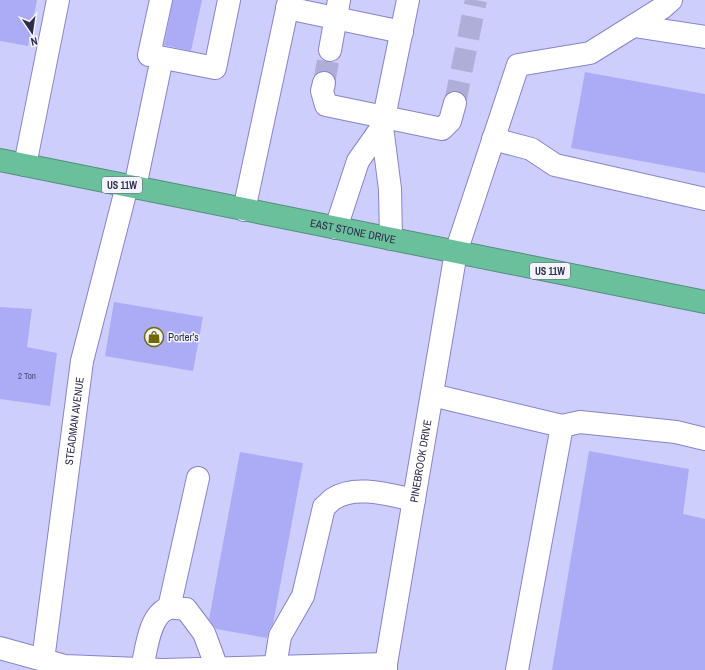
<svg xmlns="http://www.w3.org/2000/svg" width="705" height="670" font-family="'Archivo Narrow',sans-serif">
<rect width="100%" height="100%" fill="#cecefc"/>
<g fill="#acabf5">
<path d="M0,0H37L28,46L0,41Z"/>
<path d="M173,0H202L191,51L164,45Z"/>
<path d="M585,72L705,94V173L571,148Z"/>
<path d="M114,302L203,317L193,371L105,356Z"/>
<path d="M0,307L32,309L27,347L57,353L50,406L0,399Z"/>
<path d="M589,451L689,469L683,514L705,519V670H552Z"/>
<path d="M240,452L303,463L273,624L269,630L267,638L216,629L209,619Z"/>
</g>
<g fill="none" stroke-linecap="round" stroke-linejoin="round">
<g stroke="#aeaed8" stroke-width="22" stroke-dasharray="22 11" stroke-linecap="butt">
<path d="M324,83L330,50"/>
<path d="M455,103L476,0"/>
</g>
<defs>
<g id="minor">
<path d="M161,0L149,55L215,68L229,0"/>
<path d="M287,8L402,32"/>
<path d="M634,26L705,37"/>
<path d="M330,50L339,0"/>
<path d="M324,83L322,91L326,105L442,129L450,121L455,103"/>
<path d="M493,139L531,149L555,165L705,199"/>
<path d="M25,165L58,0"/>
<path d="M135,187L162,58"/>
<path d="M244,210L289,0"/>
<path d="M336,228L358,161L382,127"/>
<path d="M391,239L390,189L382,127L408,0"/>
<path d="M432,395L562,426"/>
<path d="M169,608L198,478"/>
<path d="M0,648L65,666L163,670L386,664"/>
<path id="s1" d="M43,660L82,361L127,186"/>
<path d="M275,667L280,636L303,596L324,507C327,505 330,501 333,499C355,484 390,495 414,500"/>
<path d="M142,669C146,652 149,612 170,608C174,607 181,609 186,609L204,633L217,668"/>
<path id="s2" d="M386,670V664L456,252L518,65L590,53L662,8L671,0"/>
<path d="M517,670L562,426L580,422L676,432L705,439"/>
</g>
<g id="highway">
<path id="s3" d="M0,160L705,302"/>
</g>
</defs>
<use href="#minor" stroke="#8684cb" stroke-width="24"/>
<use href="#highway" stroke="#558c7f" stroke-width="24"/>
<use href="#minor" stroke="#fff" stroke-width="22"/>
<use href="#highway" stroke="#6bc09c" stroke-width="22"/>
</g>
<defs>
<symbol id="shop-ring" viewBox="-11 -11 22 22"><circle r="9.5" fill="#f3f3fb" stroke="#716900" stroke-width="1.5"/><path d="M-5-2.5h2.3a2.7 3.5 0 0 1 5.4 0H5L5.5 6h-11ZM-1.5-2.5h3a1.5 2.3 0 0 0-3 0Z" fill="#716900"/></symbol>
</defs>
<g fill-rule="evenodd">
<use href="#shop-ring" x="143" y="326" width="22" height="22"/>
</g>
<g text-anchor="middle" dominant-baseline="central" stroke-width="3" stroke-linejoin="round" paint-order="stroke">
<g font-size="9" fill="#4d4c75">
<text x="27" y="376">2 Ton</text>
</g>
<g fill="#f3f3fb" stroke="#68687f" stroke-width="1">
<rect x="102" y="177" width="40" height="16" rx="3"/>
<rect x="530" y="263" width="40" height="16" rx="3"/>
</g>
<g font-size="10" font-weight="bold" fill="#2d2c4a">
<text x="122" y="185">US 11W</text>
<text x="550" y="271">US 11W</text>
</g>
<g font-size="11" fill="#2d2c4a" stroke="#f3f3fb">
<text stroke="none"><textPath href="#s3" startOffset="360">EAST STONE DRIVE</textPath></text>
<text stroke="none"><textPath href="#s1" startOffset="241">STEADMAN AVENUE</textPath></text>
<text stroke="none"><textPath href="#s2" startOffset="212">PINEBROOK DRIVE</textPath></text>
</g>
<g font-size="11" fill="#2d2c4a" stroke="#f3f3fb" text-anchor="start">
<text x="168" y="337">Porter's</text>
</g>
</g>
<g transform="translate(32 32) rotate(167)" stroke="#f3f3fb" stroke-width="3" paint-order="stroke">
<path d="M0-3L7 15L0 10L-7 15Z" fill="#2d2c4a"/>
<text y="-6" font-size="11" font-weight="bold" text-anchor="middle" fill="#2d2c4a">N</text>
</g>
</svg>
